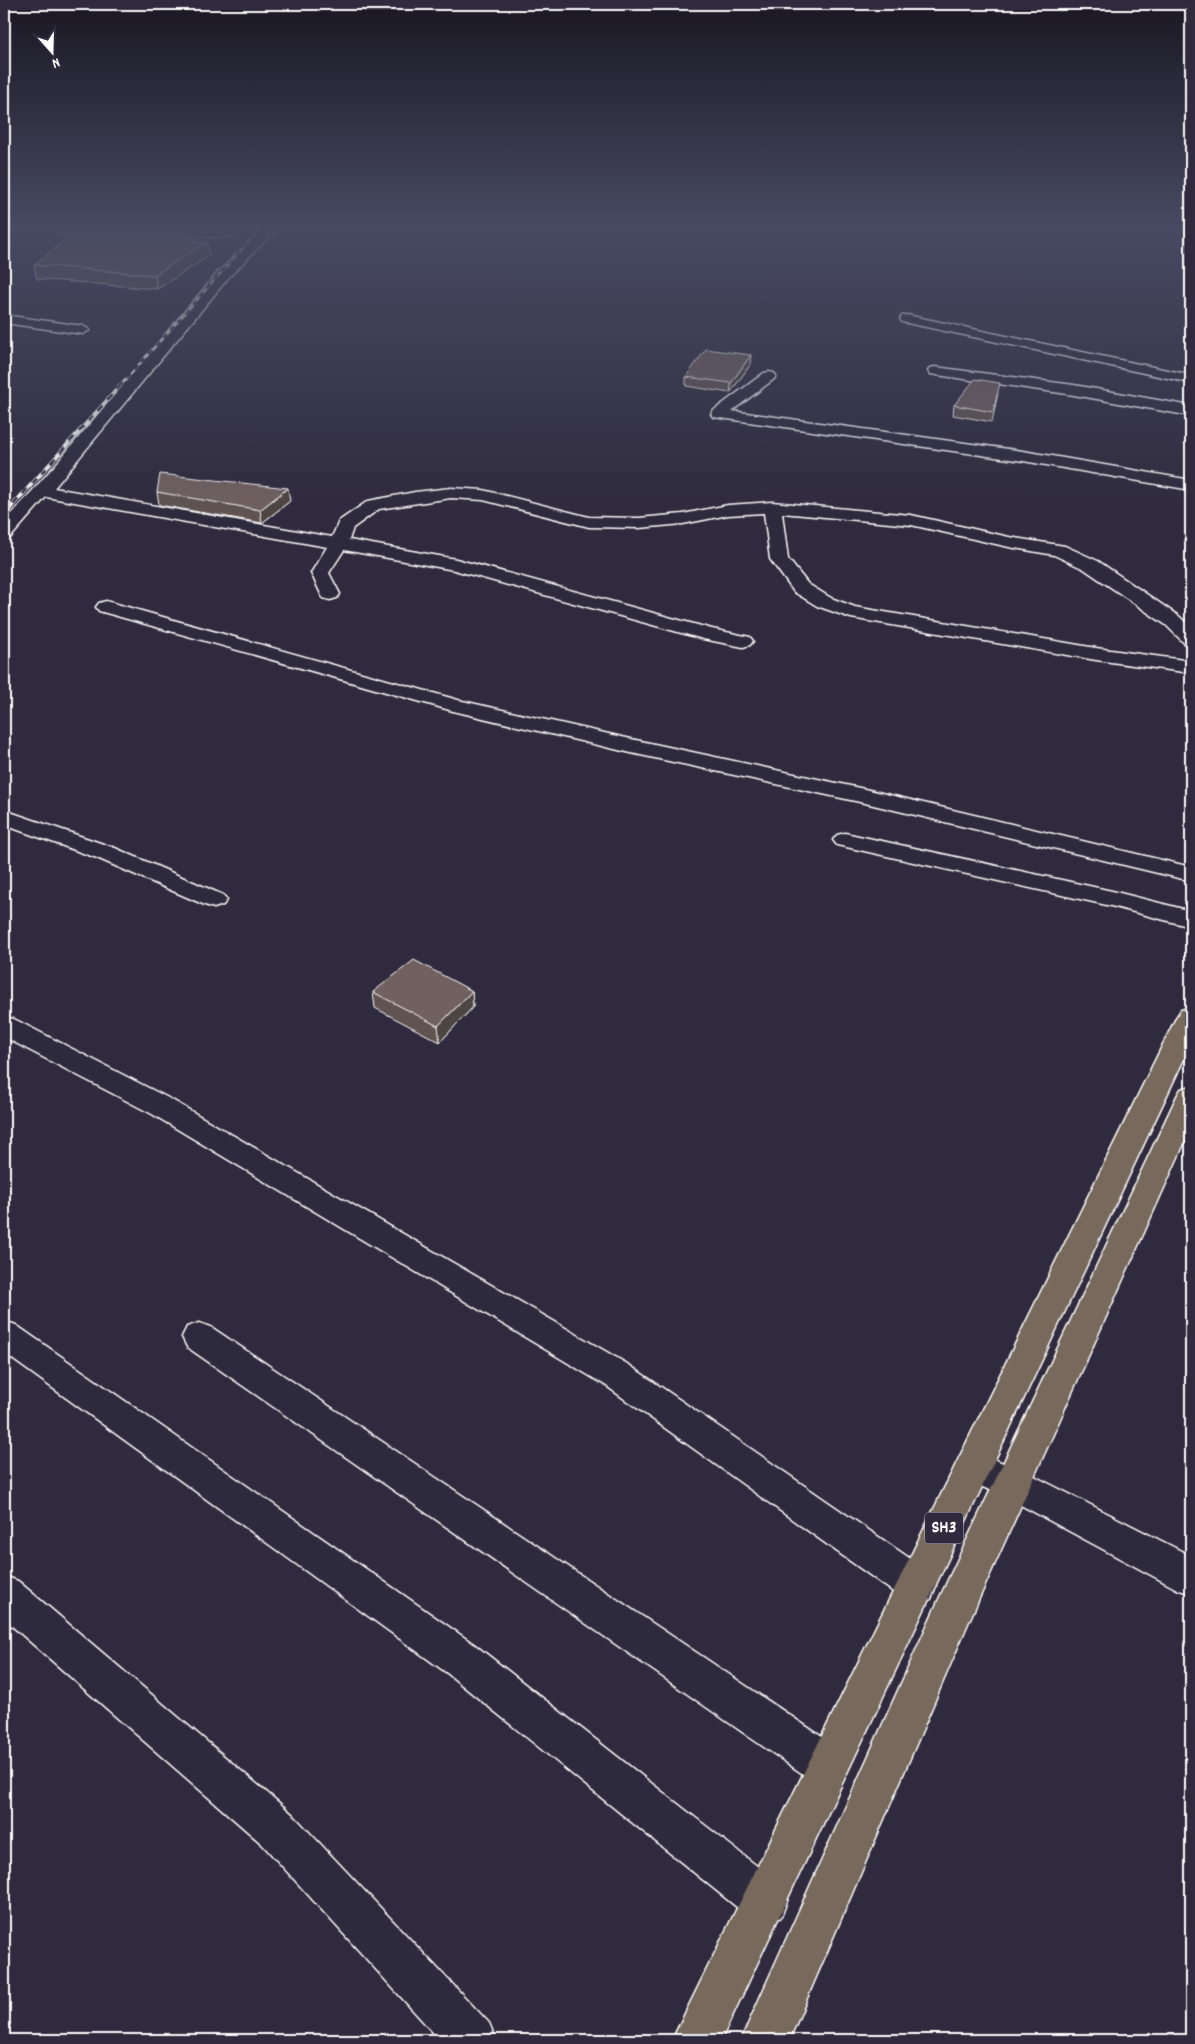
<svg xmlns="http://www.w3.org/2000/svg" width="1195" height="2044" font-family="Dekko,sans-serif">
<rect width="100%" height="100%" fill="#2f2a3d"/>
<filter id="ink" filterUnits="userSpaceOnUse"><feTurbulence type="fractalNoise" baseFrequency=".02" numOctaves="2"/><feDisplacementMap in="SourceGraphic" scale="10" xChannelSelector="R" yChannelSelector="G"/><feConvolveMatrix kernelMatrix="1 2 1 2 8 2 1 2 1" color-interpolation-filters="sRGB"/></filter>
<g filter="url(#ink)">
<g fill="none" stroke-linecap="round" stroke-linejoin="round">
<defs>
<g id="minor">
<path d="M53,229H229L235,233L229,237L59,233Z"/>
<path d="M264,229H277L229,277L54,488L332,537L339,521L368,501L415,492L451,488L483,490L589,517L639,518L683,514L728,505L772,502L911,515L1009,537L1065,546L1098,561L1180,617L1191,628V645L1184,643L1166,625L1084,569L1054,555L1009,547L911,525L782,513L788,559L808,584L831,598L855,607L1096,648L1191,661V673L1096,660L851,618L817,606L794,592L770,559L764,513L728,515L683,524L639,528L589,527L483,500L451,498L379,509L353,528L349,540L456,559L712,629L750,637L753,641L750,645L743,647L703,639L454,570L344,550L329,573L340,594L337,598L330,600L323,598L311,573L327,547L46,497L10,538L4,539V523L57,463L219,271Z"/>
<path d="M4,315L83,326L90,330L83,334L4,323Z"/>
<path d="M907,315L1191,375V383L902,322L900,319L902,316Z"/>
<path d="M935,367L1074,385L1191,406V416L1074,395L930,374L928,371L930,368Z"/>
<path d="M769,372L774,373L776,376L774,379L732,411L1023,451L1191,480V490L1023,461L713,417L711,414L713,411L764,373Z"/>
<path d="M106,601L458,700L631,739L869,790L1191,867V881L869,804L631,753L453,711L99,611L96,607L99,603Z"/>
<path d="M4,810L115,848L223,895L227,900L223,905L214,908L205,905L97,858L4,825Z"/>
<path d="M845,833L1112,891L1191,911V927L1111,906L837,845L833,840L837,835Z"/>
<path d="M4,1017L14,1019L172,1100L629,1365L931,1573L936,1586L931,1599L917,1604L903,1599L605,1385L152,1114L4,1037Z"/>
<path d="M4,1321L16,1325L475,1645L781,1885L787,1901L781,1917L765,1923L749,1917L447,1673L4,1353Z"/>
<path d="M199,1323L211,1327L843,1751L849,1766L843,1781L828,1787L813,1781L187,1347L182,1337L187,1327Z"/>
<path d="M973,1451L1026,1472L1191,1556V1594L1177,1589L1000,1494L960,1478L955,1467L960,1456Z"/>
<path d="M4,1576L18,1581L292,1814L489,2023L496,2040H440L262,1844L4,1619Z"/>
</g>
<g id="major">
<path d="M1191,1007V1044L721,2040H672L1177,1016L1181,1010Z"/>
<path d="M1191,1086V1128L969,1621L789,2040H741L939,1599L1177,1096L1181,1089Z"/>
</g>
</defs>
<use href="#minor" stroke="#fff" stroke-width="3"/>
<use href="#major" stroke="#fff" stroke-width="3"/>
<use href="#minor" fill="#2f2a3d" fill-rule="evenodd"/>
<use href="#major" fill="#77695c" fill-rule="evenodd"/>
<defs>
<path id="rail-far1" d="M119,387L260,229"/>
<path id="rail" d="M4,515L120,386"/>
</defs>
<use href="#rail-far1" stroke="#fff" stroke-width="2.5"/>
<use href="#rail" stroke="#fff" stroke-width="4"/>
<use href="#rail-far1" stroke="#2f2a3d" stroke-width="2" stroke-dasharray="5.5" stroke-linecap="butt"/>
<use href="#rail" stroke="#2f2a3d" stroke-width="2.5" stroke-dasharray="7" stroke-linecap="butt"/>
</g>
<g fill="#605351" stroke="#fff">
<path d="M79,229H132V231L196,234L197,242L209,256L157,289L37,279L34,265Z"/>
<path d="M750,365L730,393L686,386V377Z"/>
<path d="M998,393L992,422L953,415L954,405Z"/>
<path d="M157,492L290,501L262,523L159,505Z"/>
<path d="M472,991L473,1007L440,1042L375,1008L373,992Z"/>
</g>
<g fill="#4e4442" stroke="#fff">
<path d="M124,229H132L133,237L122,231Z"/>
<path d="M196,234L198,247L207,242L209,256L157,289L155,275L186,241Z"/>
<path d="M751,355L750,365L730,393L731,383Z"/>
<path d="M288,488L290,501L262,523L260,510Z"/>
<path d="M472,991L473,1007L440,1042L438,1026Z"/>
</g>
<g fill="#70615e" stroke="#fff">
<path d="M79,229H124L122,231L196,234L186,241L207,242L155,275L34,265Z"/>
<path d="M706,349L751,355L731,383L686,377Z"/>
<path d="M975,379L1000,383L993,412L954,405Z"/>
<path d="M160,474L288,488L260,510L157,492Z"/>
<path d="M414,960L472,991L438,1026L373,992Z"/>
</g>
</g>
<linearGradient id="sky" x2="0" y2="1"><stop stop-color="#1a1722"/><stop offset="0.44" stop-color="#474a62"/><stop offset="1" stop-color="#474a62" stop-opacity="0"/></linearGradient>
<rect width="1195" height="515" fill="url(#sky)"/>
<g text-anchor="middle" dominant-baseline="central" stroke-width="4" stroke-linejoin="round" paint-order="stroke">
<rect fill="#2f2a3d" stroke="#c1bfc5" stroke-width="1" x="925" y="1512.5" width="38" height="31" rx="4"/>
<g font-size="18" font-weight="bold" fill="#fff">
<text x="944" y="1528">SH3</text>
</g>
</g>
<rect width="1195" height="2044" fill="none" stroke="#2f2a3d" stroke-width="20"/>
<rect x="10" y="10" width="1175" height="2024" fill="none" stroke="#fff" stroke-width="2" filter="url(#ink)"/>
<g transform="translate(52 52) rotate(160)" stroke="#2f2a3d" stroke-width="4" paint-order="stroke">
<path d="M0-4L9 19L0 12L-9 19Z" fill="#ffffff"/>
<text y="-8" font-size="14" font-weight="bold" text-anchor="middle" fill="#ffffff">N</text>
</g>
</svg>
